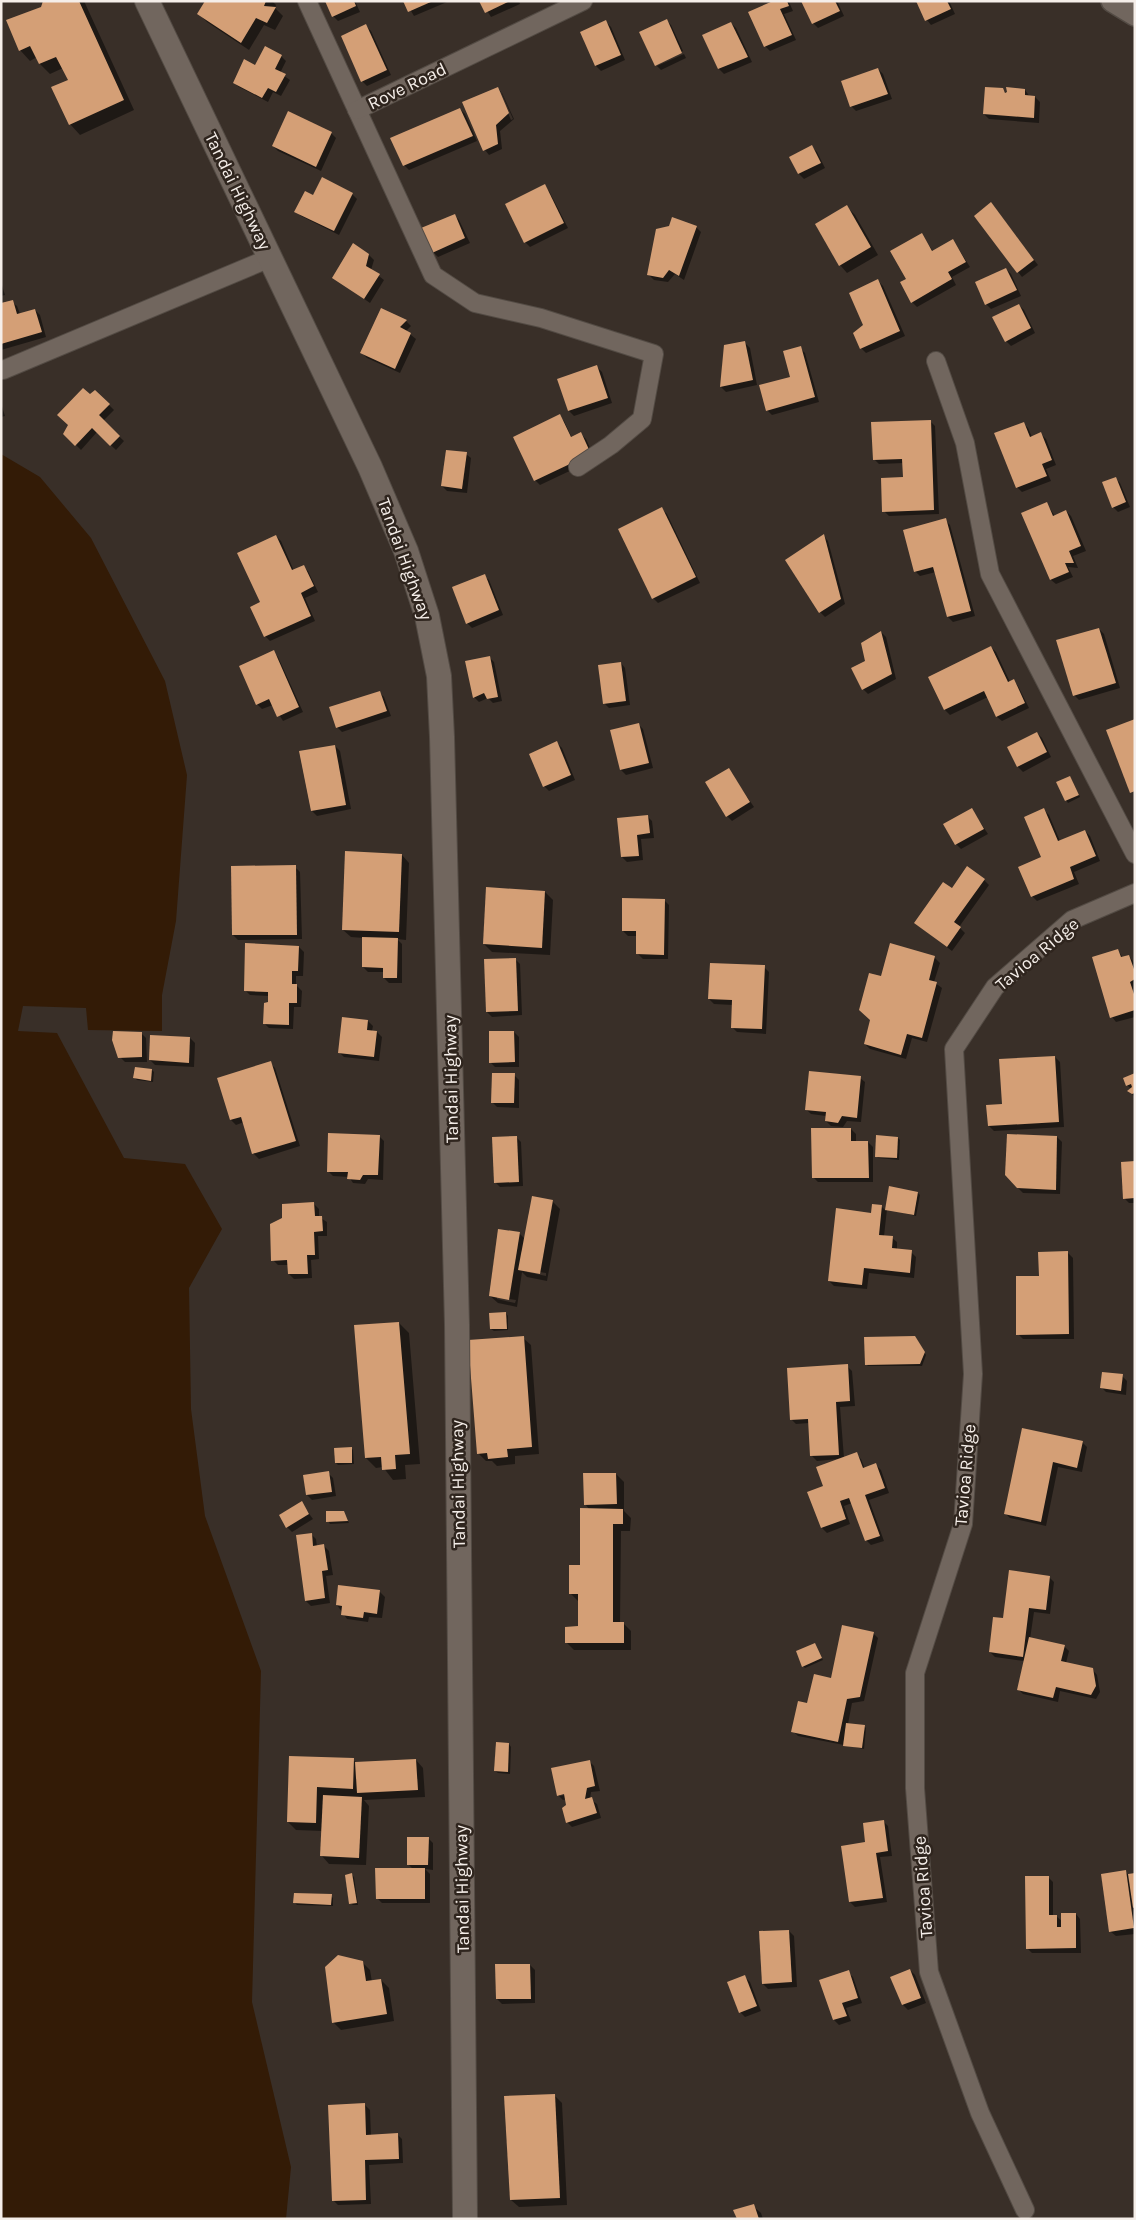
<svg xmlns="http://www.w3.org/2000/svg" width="1136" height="2220" font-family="Karla,sans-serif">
<rect width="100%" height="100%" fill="#392f28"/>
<path fill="#331b06" d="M1,454L40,477L91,538L165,681L187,775L176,921L162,995V1031L88,1030L86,1008L23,1006L18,1031L57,1033L124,1158L185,1164L222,1229L189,1288L191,1409L205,1516L261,1671L252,2002L291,2167L286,2219H1Z"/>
<g fill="#0007" fill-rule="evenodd">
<path d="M45,1H84L134,110L80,135L70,124L69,81L63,68L50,74L40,64L37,57L30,61L20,50Z"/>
<path d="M206,1H272L276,5L275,8L283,16L275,30L264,25L249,50L207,22L199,14Z"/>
<path d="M327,1H355L360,12L338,21L333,16Z"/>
<path d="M405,1H447V2L414,16Z"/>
<path d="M481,1H519L520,4L491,17Z"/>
<path d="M776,1L789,2L793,11L784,14L796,40L770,51L765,46Z"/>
<path d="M802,1H837L844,16L818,28L813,23Z"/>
<path d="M918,1H949L955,14L931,25L927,20Z"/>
<path d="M666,20L671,25L683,51L656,64Z"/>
<path d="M606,22L611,27L625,60L601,71L596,66L582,33Z"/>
<path d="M731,23L736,28L752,62L724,74L719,69L704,35Z"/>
<path d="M366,26L371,31L391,75L367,86L362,81Z"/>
<path d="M684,54L686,58L661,70L657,66Z"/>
<path d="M281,56L286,61L280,73L290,80L281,96L273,92L268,102L239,87L234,83L256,66Z"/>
<path d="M878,69L883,74L892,99L856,111L851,106Z"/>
<path d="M497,88L502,93L514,119L500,131L502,149L489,155L485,150ZM499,92H501L513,119L511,120Z"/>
<path d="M1003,90L1007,94L1025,90L1030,97H1035L1040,102L1039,123L989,119L984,114Z"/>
<path d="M460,109L465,114L477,141L409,170L404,165Z"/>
<path d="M331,133L336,138L321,171L278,151L273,146Z"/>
<path d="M812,147L817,152L825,168L804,179L799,174Z"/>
<path d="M544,186L549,191L568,228L530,247L525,242Z"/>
<path d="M352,194L357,199L339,235L301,216L296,211L314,197Z"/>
<path d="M991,204L1038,265L1022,277L1018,272Z"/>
<path d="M847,207L855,215L878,255L847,273L840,265Z"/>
<path d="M454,215L459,220L470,243L438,257L433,252Z"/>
<path d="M696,227L701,232L684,280L675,274L668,282L654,280L649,275Z"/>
<path d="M921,234L933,251L953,240L970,267L952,277L956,285L917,307L912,302L908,279Z"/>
<path d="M369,255L374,260L371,270L384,280L370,303L333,277Z"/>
<path d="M1006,269L1011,274L1021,296L991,309L986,304Z"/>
<path d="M878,281L883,286L905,336L866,353L861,348L864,325Z"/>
<path d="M1,282L5,295L1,296Z"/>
<path d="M12,302L17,306L20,314L35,310L40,315L46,337L1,350V305Z"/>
<path d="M1019,305L1024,310L1035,333L1011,346L1006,341Z"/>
<path d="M381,310L406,321L411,326L406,331L416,339L400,373L367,358L362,353Z"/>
<path d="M745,343L750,348L757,385L726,392L721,387Z"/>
<path d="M800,348L805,353L819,402L772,415L767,410L792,378Z"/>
<path d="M597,367L602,372L612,403L574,416L569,411Z"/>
<path d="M95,391L114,410L103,421L124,441L116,450L97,432L81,450L65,434Z"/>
<path d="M1,403L5,416L1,417Z"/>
<path d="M559,416L564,421L572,438L581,434L586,439L595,459L540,485L535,480Z"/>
<path d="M930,421L935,426L939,514L889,516L884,511L904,478V463L879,464L874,459Z"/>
<path d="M1023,423L1028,428L1032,437L1041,434L1046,439L1056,465L1046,469L1051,481L1022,492L1017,487Z"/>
<path d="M466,454L471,458L467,493L447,491L442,486Z"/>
<path d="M1115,478L1120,483L1130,507L1118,512L1113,507Z"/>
<path d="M1046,503L1055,516L1066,511L1071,516L1086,551L1073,556L1078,568L1068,567L1073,577L1056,584L1051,580L1023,513Z"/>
<path d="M662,509L667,514L700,583L658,603L653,598Z"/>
<path d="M945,520L950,525L975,616L953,622L948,617L936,572L920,576L915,571Z"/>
<path d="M276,536L281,541L294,571L303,566L308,571L318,592L305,598L315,621L270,641L265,636L261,603Z"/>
<path d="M824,536L828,541L845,604L825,617L820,612Z"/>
<path d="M484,576L489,580L503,615L472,628L467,623Z"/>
<path d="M1099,629L1104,634L1120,688L1079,700L1074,695Z"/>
<path d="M881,632L886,637L896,679L868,694L863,689L866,662Z"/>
<path d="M991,647L996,652L1010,682L1014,681L1018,686L1029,708L1002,721L997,717L988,697L950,715L945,710L930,677Z"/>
<path d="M273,652L278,657L303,712L283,721L273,705L262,709L257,704Z"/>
<path d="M489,657L494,662L502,701L493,703L488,698L479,702L474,697Z"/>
<path d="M621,663L625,668L630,705L609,708L604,703Z"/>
<path d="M379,692L384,697L391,716L342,732L337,727Z"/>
<path d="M638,724L643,729L653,768L626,775L621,770L612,730Z"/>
<path d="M1037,733L1042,738L1051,757L1023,772L1018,767L1009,748Z"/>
<path d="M557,743L562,748L575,780L549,791L544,786Z"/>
<path d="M335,746L340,751L351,809L317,816L312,811Z"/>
<path d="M728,769L754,807L732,821L727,816Z"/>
<path d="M1070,777L1080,797L1068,803L1066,800Z"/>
<path d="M972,810L988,834L961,849L956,844Z"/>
<path d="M1044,810L1049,815L1060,841L1085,831L1090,836L1100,861L1074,872L1079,884L1037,901L1032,896L1043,858Z"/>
<path d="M647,816L652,821L654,838L641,839L643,860L627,862L622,857Z"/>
<path d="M402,855L409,863L406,940L397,939L402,944V983H389L384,978V972H368L363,967L364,938L351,937L343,930Z"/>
<path d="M295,867L300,872L302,939L238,940L233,935Z"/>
<path d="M984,880L989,885L959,927L965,933L952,951L915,923L952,890Z"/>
<path d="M545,892L553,900L550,955L492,952L484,944Z"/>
<path d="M664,900L669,905L668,959H643L638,954V936H628L623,931Z"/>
<path d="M299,947L304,952L303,976H296V985L302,991L301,1007H294L293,1029L269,1028L264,1023L269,996L250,995L245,990Z"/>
<path d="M1118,950L1123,958L1129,956L1135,964V1017L1116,1022L1112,1017Z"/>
<path d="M935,958L940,963L934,982L942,988L927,1042L912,1038L906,1059L870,1049L865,1044L882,978Z"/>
<path d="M515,959L520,964L522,1015L492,1017L487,1012Z"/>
<path d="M764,967L769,972L766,1034L737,1032L732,1027L733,1005L714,1004L709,999Z"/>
<path d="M368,1021L373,1026L372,1031L377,1032L382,1037L379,1061L344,1057L339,1052Z"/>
<path d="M514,1032L519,1037V1067H495L490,1062Z"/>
<path d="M141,1033L146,1038L147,1062H125L120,1057Z"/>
<path d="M190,1038L195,1043L194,1067L155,1065L150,1060Z"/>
<path d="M1055,1057L1060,1062L1064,1127L994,1131L989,1126L988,1107L1003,1105Z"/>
<path d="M270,1063L275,1068L300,1146L259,1159L254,1154L244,1122L236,1125L231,1120Z"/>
<path d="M152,1070L154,1072L153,1082L137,1080L135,1078Z"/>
<path d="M1135,1074V1097L1129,1091L1131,1089L1127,1085Z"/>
<path d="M514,1075L519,1080V1108L497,1107L492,1102Z"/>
<path d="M860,1078L865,1082L861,1122L847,1121L843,1127L831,1126L826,1121V1116L811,1114L806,1109Z"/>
<path d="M851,1129L856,1134V1142H868L873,1147V1182H818L813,1177Z"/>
<path d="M379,1136L384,1141L383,1180L368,1179L365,1184L353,1183L349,1177L333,1176L328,1171Z"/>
<path d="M516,1137L521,1142L523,1186L500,1187L495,1182Z"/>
<path d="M1057,1137L1062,1142L1060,1194L1023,1193L1018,1188Z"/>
<path d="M898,1138L900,1140L899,1160L878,1158L876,1156Z"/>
<path d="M1135,1162V1203H1129L1124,1198Z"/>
<path d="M890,1188L918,1193L920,1195L916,1216L887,1209L884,1236L892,1238L897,1242V1250L911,1252L916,1257L914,1278L869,1273L867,1289L834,1286L829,1281L872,1214L882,1207L886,1211Z"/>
<path d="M552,1201L560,1209L547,1281L527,1277L522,1272L517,1307L498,1303L490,1296L519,1233L525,1239ZM527,1270L546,1273V1276L527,1272ZM497,1297L516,1300L515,1303L497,1299Z"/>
<path d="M314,1204L319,1209V1217L327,1222V1236H318L319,1259L311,1260L312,1278L294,1279L289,1274V1265H278L273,1260Z"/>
<path d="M1068,1253L1073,1258L1074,1339H1023L1018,1334L1040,1277Z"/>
<path d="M506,1313L508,1316V1330L494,1331L491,1329Z"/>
<path d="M399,1323L409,1333L420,1464L405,1465L406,1479L393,1480L383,1467L376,1468L366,1458Z"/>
<path d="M523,1338L531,1345L539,1454L515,1456V1464L497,1466L492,1461H486L479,1454Z"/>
<path d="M917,1340L926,1355L922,1366H868L866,1364Z"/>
<path d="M847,1366L852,1371L855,1406L840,1407L844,1458L856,1454L861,1459L865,1469L876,1465L881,1470L889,1493L869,1500L884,1541L871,1545L866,1540L852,1503L844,1506L850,1524L827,1533L822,1528L809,1492L824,1487L838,1459L817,1461L812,1456L809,1423L796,1424L791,1419Z"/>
<path d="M1122,1376L1127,1381L1126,1395L1106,1392L1101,1387Z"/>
<path d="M1023,1430L1082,1442L1087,1447L1082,1472L1058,1467L1046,1526L1010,1518L1005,1513Z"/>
<path d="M351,1448L353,1450L354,1464L338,1465L336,1463Z"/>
<path d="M328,1473L333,1478L336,1496L312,1500L307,1495Z"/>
<path d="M616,1474L624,1482V1511L631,1518L630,1531H621L620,1623H623L631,1631V1650H574L566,1642L579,1628L578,1601L570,1593L581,1567L590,1510L585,1504Z"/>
<path d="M301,1503L313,1519L292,1532L287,1527Z"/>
<path d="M343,1512L349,1523L330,1524L328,1521Z"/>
<path d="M311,1534L316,1539L317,1547L324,1546L329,1551L333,1575L326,1576L330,1603L311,1606L306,1601Z"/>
<path d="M1049,1577L1054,1582L1050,1614L1034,1612L1030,1639L1064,1646L1069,1651L1066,1663L1092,1669L1097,1675L1100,1692L1096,1699L1060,1691L1058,1702L1023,1694L1018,1689L1024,1661L995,1657L990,1652L1004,1619Z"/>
<path d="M339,1586L380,1592L385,1597L382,1618L369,1617L368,1622L347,1619L337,1605Z"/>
<path d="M873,1633L878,1638L864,1701L852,1703L848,1724L864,1726L866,1728L864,1749L798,1736L793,1731L808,1705Z"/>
<path d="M815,1645L823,1660L805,1668L803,1666Z"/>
<path d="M509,1744L511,1747L510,1774L498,1773L495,1771Z"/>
<path d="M290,1757L353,1760L357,1763L416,1760L423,1768L425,1797L364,1800L369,1806L366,1865L329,1864L322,1856L323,1831L296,1830L288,1822Z"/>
<path d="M589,1761L594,1766L600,1791L591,1792L590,1799L597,1804L601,1818L572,1827L567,1822L566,1799L563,1800L558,1795ZM560,1794H570L560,1796Z"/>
<path d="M883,1821L888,1826L892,1856L880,1857L887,1902L855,1907L850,1902Z"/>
<path d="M428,1838L433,1843V1870L425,1869L430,1874V1903H382L377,1898L413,1869L408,1864Z"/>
<path d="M1125,1872L1129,1875H1135V1934L1116,1936L1111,1932Z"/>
<path d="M352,1875L354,1877L358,1905H353L350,1903Z"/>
<path d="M1048,1877L1053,1882V1916H1056L1063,1922L1076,1914L1080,1919L1081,1953H1032L1027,1948Z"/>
<path d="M331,1896L333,1898V1906L297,1905L295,1903Z"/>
<path d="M789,1931L794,1936L797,1987L768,1989L763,1984Z"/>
<path d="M363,1963L370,1970L372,1982L381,1980L389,1988L394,2021L341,2030L333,2022Z"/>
<path d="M530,1965L535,1970V2003L502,2004L497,1999Z"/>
<path d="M910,1970L915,1975L926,2003L908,2010L903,2005L892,1977Z"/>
<path d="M848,1972L853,1977L862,2003L846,2008L851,2021L839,2025L834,2020L821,1981Z"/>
<path d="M745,1977L750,1982L761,2011L745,2017L740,2012Z"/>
<path d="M554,2095L562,2103L567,2205L519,2207L511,2200Z"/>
<path d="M365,2105L370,2110L371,2136L397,2134L402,2139L403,2163L369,2165L371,2204L338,2205L333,2200Z"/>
<path d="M753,2206L761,2213L763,2219H738Z"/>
</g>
<g fill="#d49f76">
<path d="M43,1H79L124,100L69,125L51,87L68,80L56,57L39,64L30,46L19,51L6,20L41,7Z"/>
<path d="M205,1H266L264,6L276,7L267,23L256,18L241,43L197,14Z"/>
<path d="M325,1H354L356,6L332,17Z"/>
<path d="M403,1H433L408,12Z"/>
<path d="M479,1H510L485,13Z"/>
<path d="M773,1H787L789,6L780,9L792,35L764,47L748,12Z"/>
<path d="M801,1H835L840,11L812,24Z"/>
<path d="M916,1H947L951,9L925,21Z"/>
<path d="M667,19L682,53L655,66L639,32Z"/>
<path d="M606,20L621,55L595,66L580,32Z"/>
<path d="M731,22L748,57L718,69L702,35Z"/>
<path d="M366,24L387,70L361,82L341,36Z"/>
<path d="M265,46L282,55L275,69L286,74L276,92L268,88L262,98L233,83L244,59L255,65Z"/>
<path d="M878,68L888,94L850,107L841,81Z"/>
<path d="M498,87L509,113L496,125L498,144L483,151L462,102Z"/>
<path d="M985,87L1003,88L1005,93L1007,92L1006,87L1025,89V95L1035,96L1034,118L983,114Z"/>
<path d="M460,108L473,136L403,166L390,138Z"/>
<path d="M288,111L332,132L316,167L272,146Z"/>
<path d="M812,145L821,163L798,174L789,157Z"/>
<path d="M322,177L353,193L334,231L294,212L305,191L313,195Z"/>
<path d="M545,184L564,223L524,243L505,204Z"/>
<path d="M991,202L1034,260L1017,273L974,216Z"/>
<path d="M847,205L871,247L839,266L815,224Z"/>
<path d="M455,214L465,238L432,253L421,228Z"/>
<path d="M672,217L697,226L679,276L669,270L663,278L647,275L656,229L669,226Z"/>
<path d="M922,233L932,251L953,239L966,262L948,272L952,279L911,303L900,282L906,279L890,251Z"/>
<path d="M353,243L369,254L366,266L380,274L364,299L332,278Z"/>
<path d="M1006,268L1017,290L985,305L975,282Z"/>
<path d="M878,279L900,331L860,349L853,333L863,325L849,293Z"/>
<path d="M13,300L17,314L35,309L42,332L1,344V303Z"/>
<path d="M1019,304L1031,328L1005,342L992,317Z"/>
<path d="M381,308L407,320L400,327L411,333L395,369L360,353Z"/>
<path d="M745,341L753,380L720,387L724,345Z"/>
<path d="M801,346L815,397L766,411L759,385L790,377L783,351Z"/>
<path d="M597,365L608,398L568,411L557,379Z"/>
<path d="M83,388L90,394L95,390L110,404L99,415L120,436L110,446L92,428L75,446L63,434L68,425L57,415Z"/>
<path d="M560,414L571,437L581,432L591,454L534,481L513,437Z"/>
<path d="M931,420L934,510L882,512L881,478L903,477L902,459L873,460L871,422Z"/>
<path d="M1024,422L1030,437L1041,432L1052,460L1042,464L1047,476L1016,488L994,433Z"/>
<path d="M446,450L467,452L462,489L441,486Z"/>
<path d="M1116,477L1126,502L1112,508L1102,482Z"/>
<path d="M1047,502L1053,516L1066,510L1081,546L1069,551L1074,563H1065L1069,572L1050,580L1021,513Z"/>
<path d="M662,507L696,577L652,599L618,529Z"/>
<path d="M946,518L971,611L947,617L933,567L914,572L903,530Z"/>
<path d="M824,534L841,599L819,613L785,560Z"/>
<path d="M276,535L292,570L304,565L314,586L301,593L311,616L264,637L250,607L260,602L237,553Z"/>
<path d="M485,574L499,610L466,624L452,587Z"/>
<path d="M1099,628L1116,683L1073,696L1056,640Z"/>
<path d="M881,631L892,674L862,690L851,668L865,661L861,643Z"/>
<path d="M991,646L1008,682L1014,679L1025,703L996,717L984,691L944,710L928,677Z"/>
<path d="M274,650L299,707L277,717L269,699L256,705L239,666Z"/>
<path d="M490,656L498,697L487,699L484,693L473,698L465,661Z"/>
<path d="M621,662L626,701L603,704L598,665Z"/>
<path d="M380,691L387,711L336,728L329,707Z"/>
<path d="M1135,719V791L1130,793L1106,730Z"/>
<path d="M639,723L649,763L620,770L610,730Z"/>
<path d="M1037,732L1047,752L1017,767L1007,747Z"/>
<path d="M557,741L571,775L543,787L529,754Z"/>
<path d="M335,745L346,805L311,811L299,751Z"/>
<path d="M729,768L750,802L726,817L705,782Z"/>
<path d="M1070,776L1079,795L1065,801L1056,782Z"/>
<path d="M972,808L984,829L955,845L943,824Z"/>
<path d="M1044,808L1058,841L1085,830L1096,856L1070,867L1074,879L1031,897L1018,867L1041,857L1024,817Z"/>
<path d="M648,815L650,833L637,835L639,856L621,857L617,818Z"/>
<path d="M345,851L402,854L399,932L342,930Z"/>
<path d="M296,865L297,935H232L231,866Z"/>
<path d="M967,866L985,879L954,922L961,927L947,947L914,923L943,882L952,888Z"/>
<path d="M486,887L545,891L542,948L483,944Z"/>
<path d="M622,898L665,899L664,955L636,954V931H622Z"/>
<path d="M362,937L398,938L397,978H383V968L362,967Z"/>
<path d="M245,943L299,946L298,971H292V984H297V1003H289V1025L263,1024L264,1003L268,1002V992L244,991Z"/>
<path d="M890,943L935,956L929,980L937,982L922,1038L907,1034L901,1055L864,1044L870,1020L859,1010L869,973L881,976Z"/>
<path d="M1118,949L1121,957L1129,955L1135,972V979L1130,982L1135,997V1010L1110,1018L1092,957Z"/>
<path d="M516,958L518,1011L486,1012L484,959Z"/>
<path d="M710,963L765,965L762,1029L731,1028L732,1000L708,999Z"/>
<path d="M342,1017L368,1020L367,1030L377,1031L374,1057L338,1053Z"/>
<path d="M113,1031L142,1032V1057L118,1058L112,1040Z"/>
<path d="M489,1031H514L515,1062L489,1063Z"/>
<path d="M150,1035L190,1037L189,1063L149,1060Z"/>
<path d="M1055,1056L1059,1122L988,1126L986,1105L1002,1104L999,1059Z"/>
<path d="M271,1061L296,1141L252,1154L241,1117L230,1120L217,1078Z"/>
<path d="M135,1067L152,1069L151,1081L133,1078Z"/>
<path d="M809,1071L861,1076L857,1118L842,1116L838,1123L825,1121L826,1112L805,1110Z"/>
<path d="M492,1073H515L514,1103H491Z"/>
<path d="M1135,1073V1093L1132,1094L1127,1091L1132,1087L1131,1084L1126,1086L1123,1078Z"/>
<path d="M811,1128H851V1141H868L869,1178H812Z"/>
<path d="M328,1133L380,1135L378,1175H363L360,1180L347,1179L348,1172H327Z"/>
<path d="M1007,1134L1057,1136L1056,1190L1017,1188L1005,1175Z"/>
<path d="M876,1135L898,1137L897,1158L875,1157Z"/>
<path d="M517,1136L519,1182L494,1183L492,1137Z"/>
<path d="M1135,1161V1198L1123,1199L1121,1162Z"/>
<path d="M889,1186L918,1192L914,1215L885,1210Z"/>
<path d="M532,1196L553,1200L540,1274L518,1270Z"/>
<path d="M314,1202L315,1216H322L323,1231L314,1232L315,1255H307L308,1274H288L287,1260L271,1261L270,1224L282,1218V1204Z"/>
<path d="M872,1204L882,1205L879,1235L893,1236L892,1248L912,1250L910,1273L864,1268L862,1285L828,1281L836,1208L871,1213Z"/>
<path d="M498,1229L520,1232L509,1300L489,1296Z"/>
<path d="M1068,1251L1069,1334L1016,1335V1276H1039L1038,1252Z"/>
<path d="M506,1312L507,1329H490L489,1313Z"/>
<path d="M399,1322L410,1454L395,1455L396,1469L382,1470L381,1457L365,1458L354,1325Z"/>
<path d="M524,1336L532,1447L507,1449L508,1457L488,1459L487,1453L477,1454L468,1340Z"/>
<path d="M915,1336L925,1352L920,1364L865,1365L864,1337Z"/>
<path d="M848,1364L850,1401L836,1402L839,1455L810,1456L808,1419L790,1420L787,1368Z"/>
<path d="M1102,1372L1123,1374L1121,1391L1100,1388Z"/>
<path d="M1022,1428L1083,1441L1077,1468L1053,1462L1041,1522L1004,1514Z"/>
<path d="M352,1447V1463H335L334,1448Z"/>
<path d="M857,1452L863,1468L876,1463L885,1488L865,1495L880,1536L865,1541L849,1498L840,1501L846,1519L821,1528L807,1492L823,1486L816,1467Z"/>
<path d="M329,1471L332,1492L306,1495L303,1475Z"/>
<path d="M583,1473H616L617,1504L584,1505Z"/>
<path d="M302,1501L309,1514L286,1528L279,1515Z"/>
<path d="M580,1508L623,1509V1524H613V1622H624V1643H565V1627L578,1626V1594H569V1565H580Z"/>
<path d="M326,1511H344L348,1521L326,1522Z"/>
<path d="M312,1533L313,1546L324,1544L328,1570L322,1571L325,1598L305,1601L296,1535Z"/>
<path d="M1009,1570L1050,1576L1046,1610L1029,1608L1023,1657L989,1652L993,1617L1003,1618Z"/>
<path d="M338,1585L380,1590L377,1614L364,1612L363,1618L341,1615L342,1606L336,1605Z"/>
<path d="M842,1625L874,1632L860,1697L847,1699L838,1742L791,1732L798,1701L807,1703L814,1674L831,1678Z"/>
<path d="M1029,1637L1065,1645L1061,1661L1093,1668L1096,1686L1091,1695L1056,1687L1053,1698L1017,1690Z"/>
<path d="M815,1643L822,1658L802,1667L796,1651Z"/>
<path d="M846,1723L865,1725L862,1748L843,1746Z"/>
<path d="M496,1742L509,1743L508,1772L494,1771Z"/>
<path d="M289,1756L354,1758L353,1789L317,1787L316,1823L287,1822Z"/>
<path d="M416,1759L418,1790L357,1793L355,1762Z"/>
<path d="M590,1760L595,1786L587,1788L585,1799L592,1797L597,1813L566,1823L562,1808L566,1805L564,1794L557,1796L551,1768Z"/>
<path d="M323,1795L362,1797L359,1858L320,1856Z"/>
<path d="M884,1820L888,1851L876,1853L883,1898L849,1902L841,1846L865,1842L863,1823Z"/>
<path d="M407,1837H429L428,1865H407Z"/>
<path d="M375,1868H425V1899H376Z"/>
<path d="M1126,1870L1134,1928L1109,1932L1101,1874Z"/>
<path d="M352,1873L357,1903L349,1904L345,1875Z"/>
<path d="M1135,1873V1907L1133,1908L1128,1874Z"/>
<path d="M1025,1876H1049V1915H1057V1927H1061V1913H1076V1948L1026,1949Z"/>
<path d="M294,1893L332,1894L331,1905L293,1903Z"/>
<path d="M789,1930L792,1982L762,1984L759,1931Z"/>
<path d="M338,1955L363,1961L366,1981L381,1979L387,2014L332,2023L325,1967Z"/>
<path d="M495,1964H530L531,1999H496Z"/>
<path d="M910,1969L921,1998L902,2005L890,1977Z"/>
<path d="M849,1970L858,1998L842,2003L847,2016L833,2020L819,1980Z"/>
<path d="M745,1975L757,2006L739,2013L727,1982Z"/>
<path d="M555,2094L560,2198L510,2200L504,2096Z"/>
<path d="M365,2103L366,2135L398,2133L399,2159L365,2160L366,2200L332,2201L328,2105Z"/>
<path d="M754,2204L759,2219H737L733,2210Z"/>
</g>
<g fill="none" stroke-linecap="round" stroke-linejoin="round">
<defs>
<g id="minor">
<path d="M307,1L433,275L475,303L541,318L654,354L642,419L611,445L578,467"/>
<path d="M357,110L583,1"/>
<path d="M936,361L965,443L990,574L1135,854"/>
<path d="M3,370L270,258"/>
<path d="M1025,2210L980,2113L929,1972L915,1788V1673L963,1524L973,1374L954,1049L995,987L1072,920L1135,893"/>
</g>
<path id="tertiary" d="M1112,1L1135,15"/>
<path id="secondary" d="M147,1L370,467L406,551L427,616L439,676L442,737L457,1325L465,2219"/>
</defs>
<use href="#minor" stroke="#534b44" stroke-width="20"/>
<use href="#tertiary" stroke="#534b44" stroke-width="24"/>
<use href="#secondary" stroke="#534b44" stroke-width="26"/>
<use href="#minor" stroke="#71665e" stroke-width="18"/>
<use href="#tertiary" stroke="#71665e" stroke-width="21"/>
<use href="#secondary" stroke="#71665e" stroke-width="24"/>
</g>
<g text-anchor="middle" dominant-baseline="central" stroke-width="5" stroke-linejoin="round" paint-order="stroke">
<g font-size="18" fill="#f5eee9" stroke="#2f251e">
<text transform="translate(407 86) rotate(-26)">Rove Road</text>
<text transform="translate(238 191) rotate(64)">Tandai Highway</text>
<text transform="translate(405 559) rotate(70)">Tandai Highway</text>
<text transform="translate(1037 954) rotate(-40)">Tavioa Ridge</text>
<text transform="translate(451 1079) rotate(-91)">Tandai Highway</text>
<text transform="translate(965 1475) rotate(-85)">Tavioa Ridge</text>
<text transform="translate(458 1484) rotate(-91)">Tandai Highway</text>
<text transform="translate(923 1887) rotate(-94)">Tavioa Ridge</text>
<text transform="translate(462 1889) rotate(-91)">Tandai Highway</text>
</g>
</g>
<rect width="1136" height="2220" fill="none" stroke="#f5eee9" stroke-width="5"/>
</svg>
